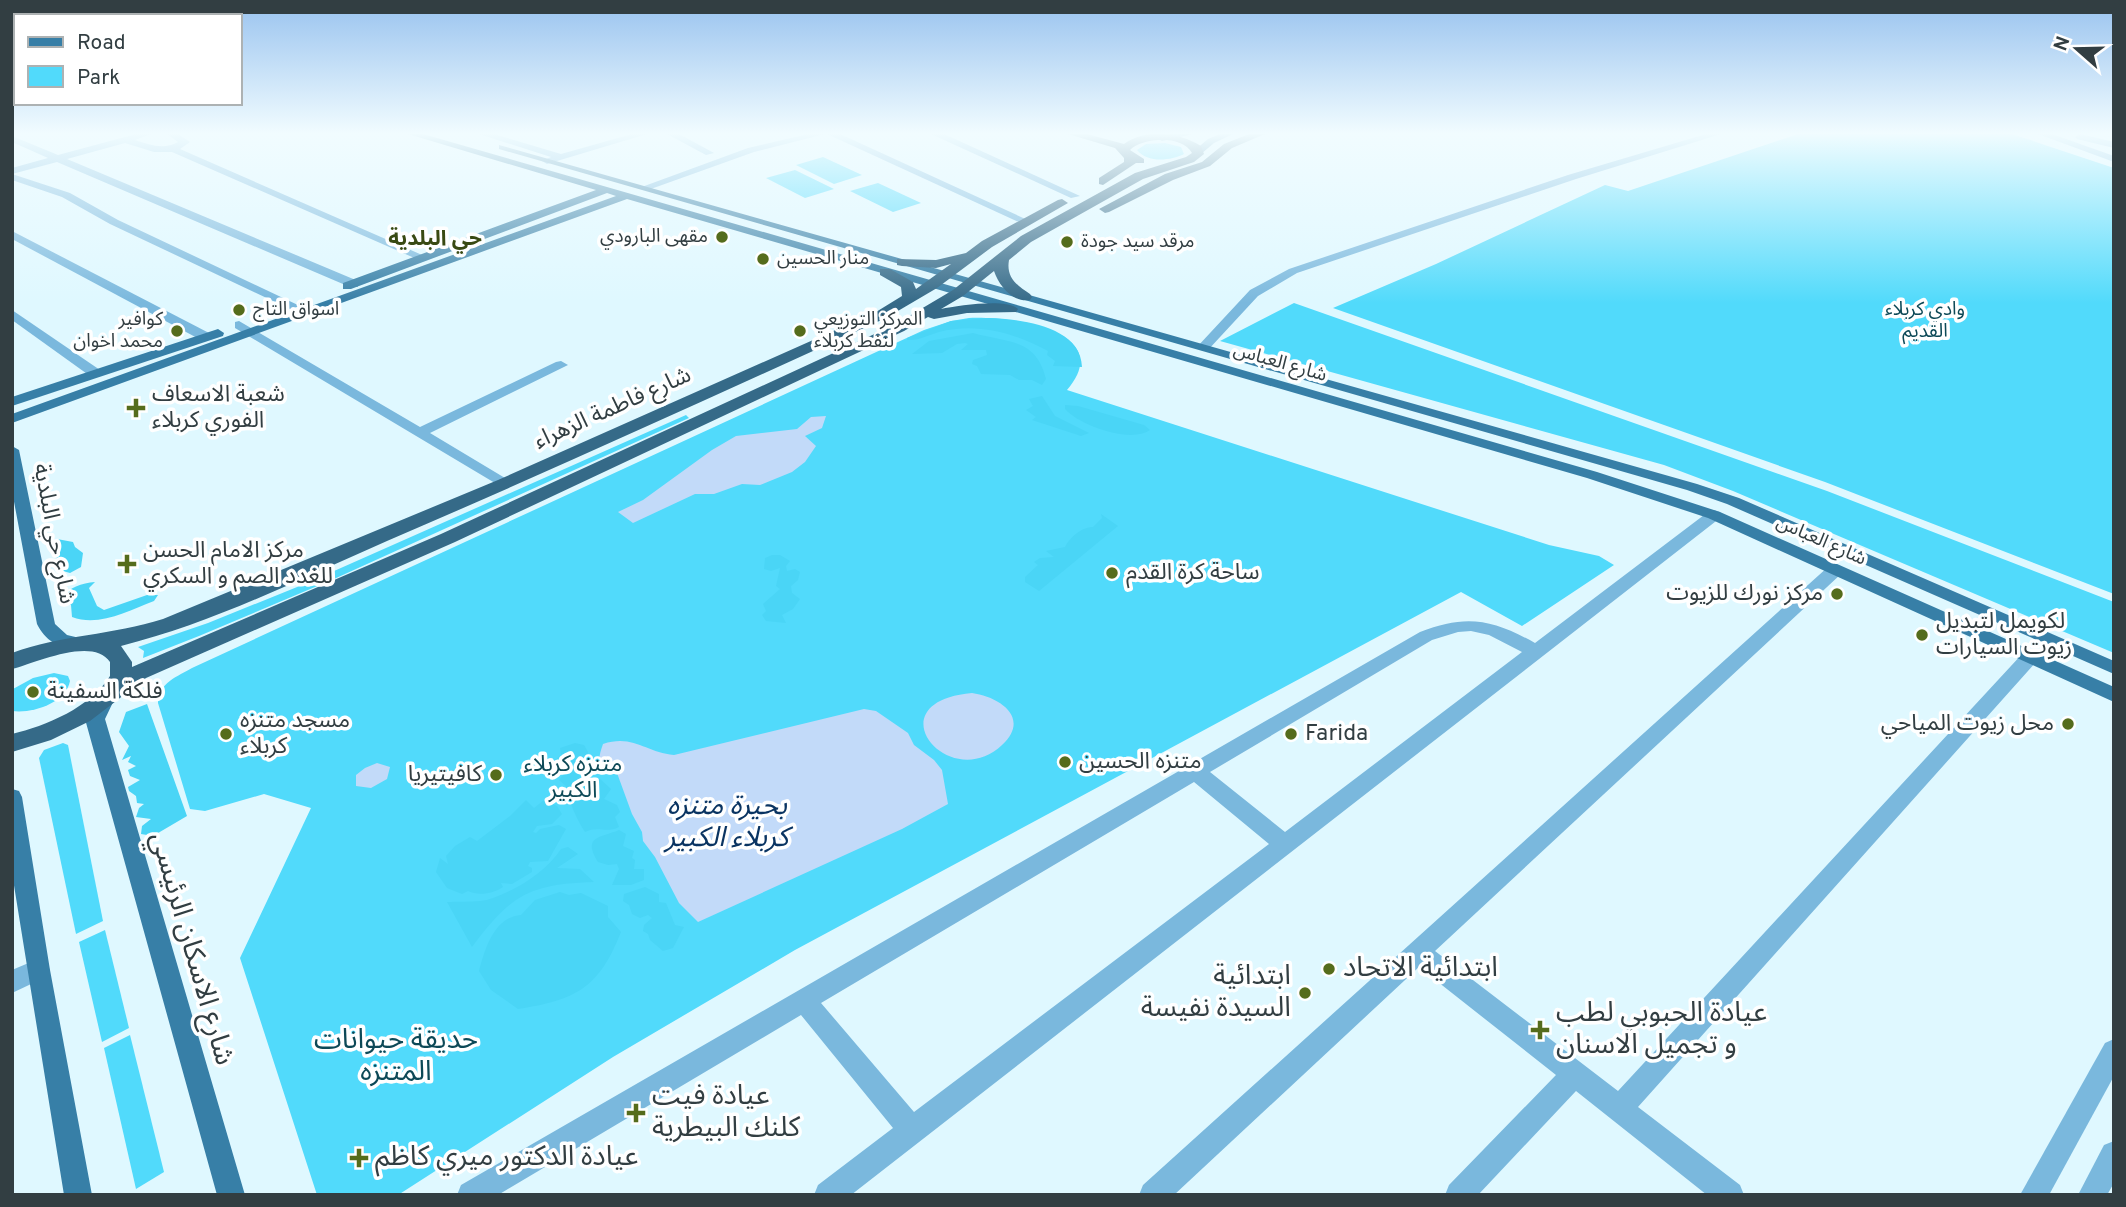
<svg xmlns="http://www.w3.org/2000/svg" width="2126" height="1207" font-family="Overpass,'Noto Sans Arabic',sans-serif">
<rect width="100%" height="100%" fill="#dff8ff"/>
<g fill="#51dafb">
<path d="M1798,134H2012L2114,168V594L1825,482L1333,308L1436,264L1605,185L1628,191Z"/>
<path d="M1165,143L1181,147L1184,154C1170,161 1147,163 1137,150L1146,144Z"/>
<path d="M823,157L862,175L834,184L796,165Z"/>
<path d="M795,170L834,189L805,198L766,178Z"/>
<path d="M878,183L921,203L893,212L850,191Z"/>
<path d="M1294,303L1827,491L2114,602V653L1733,491L1664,465L1220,341Z"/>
<path d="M969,318C1009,316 1118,330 1067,390L1549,545L1599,556L1614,565L1522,626L1461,592L795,950L613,1057L398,1195H317L240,958L311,808L264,794L205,811L190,809L158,703C157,684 178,676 192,668L924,330L951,321Z"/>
<path d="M686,415L689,418L334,579L199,636L143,658L144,651L138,647L208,623L307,583Z"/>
<path d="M54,673L68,676L70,681C66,703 32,714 12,711L13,689L33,678Z"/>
<path d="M63,743L68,745L103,921L76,934L39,758L44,750Z"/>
<path d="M105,930L129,1028L102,1042L79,942Z"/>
<path d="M130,1035L164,1172L136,1189L104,1048Z"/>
</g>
<g fill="#4ad5f6">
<path d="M989,318C1020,319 1081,326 1082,367L1053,366L1055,361L1047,355L1048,351C1015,333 977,322 939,332C928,335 919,341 907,340V338L951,321Z"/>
<path d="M973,333C1008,343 1036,338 1046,379L1042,385L1032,380H1019L1010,375L981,374L977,366L972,364L973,360L987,355L986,350H961L968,344L965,343L957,344L942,353L912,354L929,341Z"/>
<path d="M1042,396L1055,416L1089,433L1081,436L1032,420L1036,417L1026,410L1033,406L1029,399Z"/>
<path d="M1065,405L1078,406L1144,425L1150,430C1130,444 1079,425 1065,409Z"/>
<path d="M1101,514L1118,526L1039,591L1025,582V577L1038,565L1034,562L1040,558L1054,557L1046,551L1065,547C1070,537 1082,527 1093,527L1102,518Z"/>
<path d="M57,539L73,542L75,547L83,553L81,567L70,573L56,569L54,562L59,554L52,551L50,545Z"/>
<path d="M772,555H780L790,561L786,566L787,571L795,569L800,572L798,580L791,586L792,593L800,599L793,609L782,615L786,623L766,621L762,615L766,611L763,604L780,589L776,586L780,568L771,571L764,569L765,558Z"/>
<path d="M95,582L89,588L97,606L104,610L147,595H158L154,601C128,611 99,627 72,617L71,605L63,599C68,587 82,583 95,582Z"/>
<path d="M147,704L187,816L153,836L141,834L142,826L151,819L136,817L139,808L144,804L137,803L136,796L129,791L128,787L140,780L130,776L128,770L136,766L128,762L131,756L122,760L129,746L119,732L126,712Z"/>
<path d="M575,743L584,745L588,752L585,763L560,764L554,761L561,755L560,748Z"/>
<path d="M583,767L589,772L587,777L600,779L611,789L604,799L617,805L620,812L615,817L619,827C605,834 599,825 585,832C576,818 569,802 566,786L559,780L567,770Z"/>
<path d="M526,800L534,808L544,800L557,806L562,814L552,824L537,826L533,832L536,833L540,829L559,825L566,829L548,861L530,862L528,866L532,868V872L512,884L501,883L503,887C493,894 478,896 468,891L462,894L447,888L436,872L440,858L448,864L446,856L455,846L470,837L477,841L510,816Z"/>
<path d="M619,830L626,834L623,846L634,851L632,858L635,860L634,869H644V880L631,885H612L619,869L617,864L608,865L598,862C582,836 600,838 619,830Z"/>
<path d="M568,847L578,854L557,868L580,869L594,882C529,884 511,895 472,947L447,902C460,901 478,903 490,899C517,890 546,872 561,849Z"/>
<path d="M645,887L659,894V902L666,903L675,925L684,927L673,948L663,951L650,940L648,934L643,931L644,925L652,918L648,915L640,918L632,914L629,905L623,901L624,894Z"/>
<path d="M560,892L569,895L581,893L608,906V917L621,932C599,988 576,1000 518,1009L491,990L479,971C485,949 494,917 521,915L535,900Z"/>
</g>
<g fill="#c2daf9">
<path d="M826,416L822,428L805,436L816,446L805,462L792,472L760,485L742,484L714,494H695L633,523L618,512L643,500L712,450L736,436L797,429L811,417Z"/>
<path d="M972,693C1000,697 1031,718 1002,745C949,795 872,702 972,693Z"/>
<path d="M864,709L876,711L908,733L914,745L934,760L942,770L948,804L902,829L698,922L679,903L655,857L643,841L642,832L632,814L617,773C599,765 596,764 603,744C634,734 646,753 674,755Z"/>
<path d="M377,763L390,767L387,779L371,788L356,786V775L365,768Z"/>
</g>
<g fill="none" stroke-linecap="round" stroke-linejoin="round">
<g fill="#7ab8dd" fill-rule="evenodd">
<path d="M136,134H151L135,140C150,145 164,150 178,142L167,134H178L190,142L180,149L429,258L419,260L172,152H154L125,143L67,159L358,281V287H350L57,162L12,174V168L48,158L12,142V136L58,155Z"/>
<path d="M479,134H494L561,154L632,134H647L547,164L542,161L551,157Z"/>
<path d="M667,134H679L714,153L706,155Z"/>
<path d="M808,134H825L754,152L648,190L639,188L748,148Z"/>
<path d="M827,134H840L1032,222L1023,224Z"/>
<path d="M931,134H944L1080,196L1071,198Z"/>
<path d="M1706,134H1721L1576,179L1297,273L1258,296L1208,350L1203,351L1197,347L1250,290L1289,269L1568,175Z"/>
<path d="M2038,134H2052L2114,156V162Z"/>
<path d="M2080,134L2114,142V148L2077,139L2075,137Z"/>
<path d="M12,174L70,193L118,220L300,306L290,309L110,224L62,197L12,180Z"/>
<path d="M12,231L211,334L212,337L211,340H201L12,239Z"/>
<path d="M12,310L100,370V376H90L12,320Z"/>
<path d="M239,321L420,427L556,362L561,361L568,365L430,433L510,481L513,484L510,487L505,489L235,328V322Z"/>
<path d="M1714,510L1720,512L1722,515L1720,518L851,1195H814L818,1185L893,1128L801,1015L498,1195H457L461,1185L1420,632C1466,614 1492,619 1535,643L1708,512ZM1471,631L1489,635L1522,652L1285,832L1210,772L1432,640L1458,632ZM1194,782L1269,844L914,1112L821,1003Z"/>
<path d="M1835,565L1841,566L1843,570L1841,574L1435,951L1618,1091L2023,653H2037L2039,657L2037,661L1638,1107L1740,1185L1744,1195H1707L1576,1091L1478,1195H1445L1449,1185L1556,1075L1419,967L1174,1195H1139L1143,1185L1829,566Z"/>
<path d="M38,959L46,963L50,970L46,977L12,993V970Z"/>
<path d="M2114,1039V1076L2049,1195H2020L2105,1043Z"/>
<path d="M2114,1141V1183L2107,1195H2078L2104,1145Z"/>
</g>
<g fill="#377fa7" fill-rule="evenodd">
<path d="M408,134H423L1597,472L1720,512L2114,687V702L1708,518L1587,478L627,199L12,423V414L616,196L607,193L351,289H343V283L596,190Z"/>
<path d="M1193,134L1162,141L1157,138L1170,134Z"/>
<path d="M1220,134H1233L1214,143L1201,154H1195V150L1208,139Z"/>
<path d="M499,145L1697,484L1739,498L2114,661V674L1727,504L1687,490L499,149Z"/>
<path d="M218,329L224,333L223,336L12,406V397Z"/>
<path d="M12,446L19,450L55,624L67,635L88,640L91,644L88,648C67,654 46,643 37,624L12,491Z"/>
<path d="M105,691L112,693L115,698L105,719L245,1195H217L85,719L98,693Z"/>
<path d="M12,789L19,791L22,797L50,970L92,1195H64L12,873Z"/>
</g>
<g fill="#356a88" fill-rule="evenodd">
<path d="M1068,134H1087L1124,144C1145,128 1179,132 1201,146L1204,154L1194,162L1143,179L1031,242L1009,260C1006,277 1016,285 1030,294L1032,297L1030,300C1013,303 999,286 994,271L963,296L941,309C958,306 1006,298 1018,309L1016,312L967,313L934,319L928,317L904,331L455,542L146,678L90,721L51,740L12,752V734C46,726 91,707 110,676V662C93,636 35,663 12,669V653C61,635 113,635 163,619L498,480L876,312L902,296L901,287L880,275V269H890L913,282L916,289L951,264L936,268L902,266L897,265V259L936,260L966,253L982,241L1058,200L1062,199L1068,203L992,247L937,288L886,318C720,393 555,469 387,541C300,579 213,623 121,646L132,662V667L441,534L894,325L953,290L1021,236L1135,173L1186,157L1192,153C1182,135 1144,137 1130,150L1144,159V163H1136L1103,185L1099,184V178L1124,162V158L1115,148Z"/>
<path d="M1249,134H1265L1232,148L1210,166L1173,180L1109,212L1105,213L1099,209L1165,174L1202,162L1224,144Z"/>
</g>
</g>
<linearGradient id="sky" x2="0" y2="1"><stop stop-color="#99c3ef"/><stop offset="0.44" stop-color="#f1fcff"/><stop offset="1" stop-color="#f1fcff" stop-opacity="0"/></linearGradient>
<rect width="2126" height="303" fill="url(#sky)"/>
<g fill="#556c1c" stroke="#fff" stroke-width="2.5">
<circle cx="722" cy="237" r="7"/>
<circle cx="1067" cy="242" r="7"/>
<circle cx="763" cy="259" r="7"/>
<circle cx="239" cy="310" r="7"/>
<circle cx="177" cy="331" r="7"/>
<circle cx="800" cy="331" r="7"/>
<path d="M132.5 397.5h7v7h7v7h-7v7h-7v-7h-7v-7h7z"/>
<path d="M123.5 553.5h7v7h7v7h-7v7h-7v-7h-7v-7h7z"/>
<circle cx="1112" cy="573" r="7"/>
<circle cx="1837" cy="594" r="7"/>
<circle cx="1922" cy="635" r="7"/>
<circle cx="33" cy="692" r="7"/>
<circle cx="2068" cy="724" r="7"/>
<circle cx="226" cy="734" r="7"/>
<circle cx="1291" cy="734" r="7"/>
<circle cx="1065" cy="762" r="7"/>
<circle cx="496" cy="775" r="7"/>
<circle cx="1329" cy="969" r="7"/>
<circle cx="1305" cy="993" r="7"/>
<path d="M1536.5 1019.5h7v7h7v7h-7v7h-7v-7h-7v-7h7z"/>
<path d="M632.5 1102.5h7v7h7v7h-7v7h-7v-7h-7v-7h7z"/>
<path d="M355.5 1147.5h7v7h7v7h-7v7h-7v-7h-7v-7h7z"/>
</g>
<g text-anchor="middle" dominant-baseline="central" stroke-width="7" stroke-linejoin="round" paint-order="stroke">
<g font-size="19" fill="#323e42" stroke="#fff" text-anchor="start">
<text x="708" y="237" text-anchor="end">مقهى البارودي</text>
<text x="1081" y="242">مرقد سيد جودة</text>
<text x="777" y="259">منار الحسين</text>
<text x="253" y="310">اسواق التاج</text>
<text x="163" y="320" text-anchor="end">كوافير<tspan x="163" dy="22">محمد اخوان</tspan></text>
<text x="814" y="320">المركز التوزيعي<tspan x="814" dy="22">لنفط كربلاء</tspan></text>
</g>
<g font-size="19" fill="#0d4957" stroke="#fff">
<text x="1925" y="310">وادي كربلاء<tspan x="1925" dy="22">القديم</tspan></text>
</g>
<g font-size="19" fill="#323e42" stroke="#fff">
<text transform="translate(1280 363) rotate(16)">شارع العباس</text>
<text transform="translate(1821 541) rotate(24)">شارع العباس</text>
</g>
<g font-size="21" font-weight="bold" fill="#394a13" stroke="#fff">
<text x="435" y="239">حي البلدية</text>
</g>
<g font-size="23" fill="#323e42" stroke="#fff" text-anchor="start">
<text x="152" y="395">شعبة الاسعاف<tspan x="152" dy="26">الفوري كربلاء</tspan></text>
<text x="143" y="551">مركز الامام الحسن<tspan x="143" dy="26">للغدد الصم و السكري</tspan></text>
<text x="1126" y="573">ساحة كرة القدم</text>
<text x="1823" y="594" text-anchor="end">مركز نورك للزيوت</text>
<text x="1936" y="622">لكويمل لتبديل<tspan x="1936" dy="26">زيوت السيارات</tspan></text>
<text x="47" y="692">فلكة السفينة</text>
<text x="240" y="721">مسجد متنزه<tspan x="240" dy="26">كربلاء</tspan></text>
<text x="2054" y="724" text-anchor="end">محل زيوت المياحي</text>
<text x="1305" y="734">Farida</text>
<text x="1079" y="762">متنزه الحسين</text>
<text x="482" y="775" text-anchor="end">كافيتيريا</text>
</g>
<g font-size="23" fill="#323e42" stroke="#fff">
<text transform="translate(613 409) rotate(-24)">شارع فاطمة الزهراء</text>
<text transform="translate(53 534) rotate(79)">شارع حي البلدية</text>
</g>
<g font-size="23" fill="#0d4957" stroke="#fff">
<text x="573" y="765">متنزه كربلاء<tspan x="573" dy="26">الكبير</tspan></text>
</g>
<g font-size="28" font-style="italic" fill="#0a3462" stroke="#fff">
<text x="727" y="807">بحيرة متنزه<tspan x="727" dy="32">كربلاء الكبير</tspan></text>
</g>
<g font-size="28" fill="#323e42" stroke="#fff">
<text transform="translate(191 949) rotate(74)">شارع الاسكان الرئيسي</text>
</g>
<g font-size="28" fill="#323e42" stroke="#fff" text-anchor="start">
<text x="1343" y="969">ابتدائية الاتحاد</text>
<text x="1291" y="977" text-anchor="end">ابتدائية<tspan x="1291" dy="32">السيدة نفيسة</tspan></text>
<text x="1556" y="1014">عيادة الحبوبي لطب<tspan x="1556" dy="32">و تجميل الاسنان</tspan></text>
<text x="652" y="1097">عيادة فيت<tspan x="652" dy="32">كلنك البيطرية</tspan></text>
<text x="375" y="1158">عيادة الدكتور ميري كاظم</text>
</g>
<g font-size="28" fill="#0d4957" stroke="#fff">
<text x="396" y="1041">حديقة حيوانات<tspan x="396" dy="32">المتنزه</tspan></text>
</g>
</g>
<rect width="2126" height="1207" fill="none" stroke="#323e42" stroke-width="28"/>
<rect x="14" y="14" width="228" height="91" fill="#ffffff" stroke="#adb2b3" stroke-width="2"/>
<rect x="28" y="37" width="35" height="10" fill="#377fa7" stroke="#adb2b3" stroke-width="2"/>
<text x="77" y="49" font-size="21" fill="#323e42">Road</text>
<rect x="28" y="66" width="35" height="21" fill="#51dafb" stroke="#adb2b3" stroke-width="2"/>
<text x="77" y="84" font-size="21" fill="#323e42">Park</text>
<g transform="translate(2077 49) rotate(290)" stroke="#ffffff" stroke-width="5" paint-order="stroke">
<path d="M0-5L12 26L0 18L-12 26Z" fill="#323e42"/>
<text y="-10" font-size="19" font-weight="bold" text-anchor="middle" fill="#323e42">N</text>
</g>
</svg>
